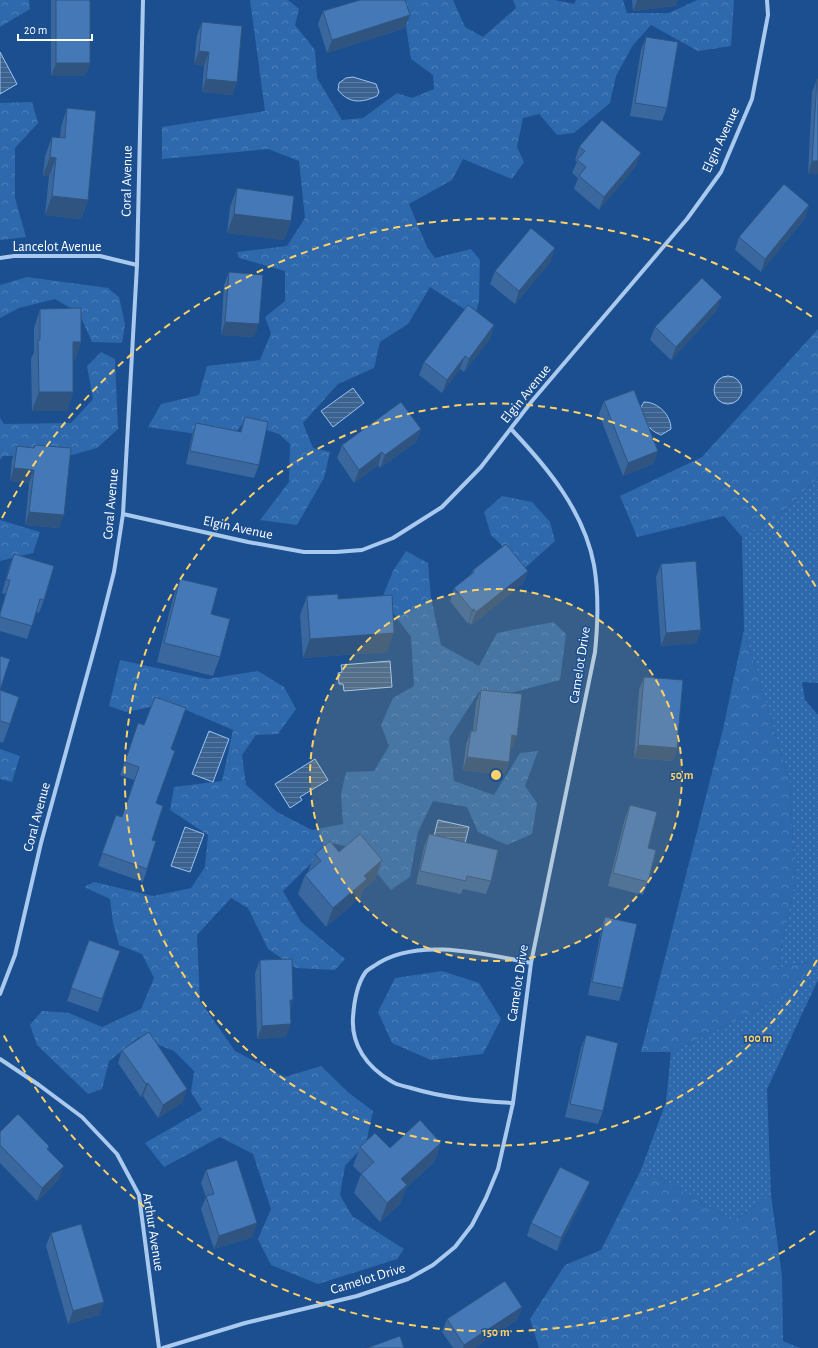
<svg xmlns="http://www.w3.org/2000/svg" width="818" height="1348" font-family="'Alegreya Sans',sans-serif">
<defs>
<pattern id="grass-dots" width="8" height="8" patternUnits="userSpaceOnUse"><rect width="8" height="8" fill="#2e69ad"/><path d="M2 2h.1M6 6h.1" fill="none" stroke="#4d80b9" stroke-width="1.8" stroke-linecap="round"/></pattern>
<pattern id="forest-crowns" width="20" height="18" patternUnits="userSpaceOnUse"><rect width="20" height="18" fill="#2e69ad"/><path d="M2 6a3 3 0 1 1 6 0M12 15a3 3 0 1 1 6 0" fill="none" stroke="#4d80b9"/></pattern>
<pattern id="water-rules" width="6" height="5" patternUnits="userSpaceOnUse"><rect width="6" height="5" fill="#3c6290"/><path d="M0 2.5h6" fill="none" stroke="#597aa1"/></pattern>
</defs>
<rect width="100%" height="100%" fill="#1b4f8f"/>
<g fill="url(#grass-dots)">
<path d="M818,477V683L802,682L805,700L818,715V960L777,968L795,882L790,783L744,630L742,537L788,508Z"/>
<path d="M818,966V980L767,1089L771,1195L733,1221L668,1182L641,1170L666,1102L671,1052L758,1010Z"/>
</g>
<g fill="url(#forest-crowns)">
<path d="M0,0H29L30,9L0,27Z"/>
<path d="M250,0H288L299,9L295,25L315,50L317,78L342,120L363,118L397,93L412,98L434,89L433,75L411,59L402,0H453L465,27L483,37L516,8L513,0H555L574,4L576,0H623L627,13H669L697,0H734L731,46L698,51L651,25L633,45L616,76L610,103L574,133L557,135L539,114L523,118L517,147L524,162L512,179L463,159L452,180L409,204L427,247L435,258L471,249L480,260L479,301L475,316L430,287L408,324L380,342L374,368L338,384L303,423L313,448L330,452L324,478L297,525L260,520L289,482L290,444L279,434L243,423L231,439L148,427L161,404L199,395L207,366L260,360L271,333L265,317L285,301V271L239,258L237,252L287,246L305,218L299,161L268,149L162,159V127L265,111Z"/>
<path d="M32,102L38,123L15,148V198L26,237L0,240V103Z"/>
<path d="M27,277L108,288L119,297L125,324L122,343L92,342L79,313L55,299L19,308L0,318V285Z"/>
<path d="M818,329V477L788,508L742,537L724,516L637,537L620,496L702,457Z"/>
<path d="M101,352L115,359L118,429L97,448L72,455L3,456L0,460V418L4,424L71,423L93,399L87,366Z"/>
<path d="M502,496L532,502L550,522L555,541L525,568L491,535L484,512Z"/>
<path d="M0,520L40,532L33,553L0,561Z"/>
<path d="M406,551L428,563L431,598L441,645L479,666L497,633L553,622L566,634L560,680L511,693L479,692L449,738L454,781L494,795L520,753L538,751L525,786L537,803L532,834L507,845L478,832L467,807L433,801L418,832L410,877L391,890L357,849L332,843L283,891L301,922L345,959L335,970L296,968L268,949L248,908L231,898L197,935L200,1001L235,1051L285,1077L321,1066L349,1093L373,1111L366,1143L345,1166L340,1195L352,1216L404,1249L397,1259L318,1284L271,1265L258,1239L271,1209L253,1154L220,1137L164,1167L145,1143L202,1110L191,1092L194,1071L174,1051L139,1037L109,1061L102,1089L88,1094L37,1045L30,1025L42,1011L69,1013L102,1027L141,1009L154,978L142,954L119,945L113,923L110,899L84,887L94,882L153,896L191,888L205,867L208,835L170,810L174,787L222,781L233,730L170,703L126,712L109,706L120,660L207,679L258,671L284,687L296,709L278,734L256,735L242,755L246,785L277,812L312,830L343,824L341,794L346,772L374,771L389,746L381,725L393,698L414,686L411,637L382,598L393,571Z"/>
<path d="M744,630L790,783L795,882L777,968L818,960V966L758,1010L671,1052H641L723,729Z"/>
<path d="M0,749L20,756L12,782L0,779Z"/>
<path d="M442,971L479,983L501,1019L483,1054L431,1060L392,1043L378,1012L395,978Z"/>
<path d="M641,1170L668,1182L733,1221L771,1195L782,1276L783,1341L800,1348H539L530,1319L565,1265L601,1250Z"/>
</g>
<g fill="url(#water-rules)" stroke="#9cc4f0">
<path d="M0,52L17,84L0,94Z"/>
<path d="M353,77L376,84L379,92L377,96C362,103 349,104 338,90L339,83L346,78Z"/>
<circle cx="728" cy="390" r="14"/>
<path d="M353,388L364,403L333,427L321,411Z"/>
<path d="M644,402C658,402 671,415 671,429L661,435C648,430 642,420 641,407Z"/>
<path d="M390,661L392,687L344,691L343,684H339L338,673L342,672L341,665Z"/>
<path d="M209,731L229,739L213,782L192,774Z"/>
<path d="M315,759L328,780L300,797L302,800L290,808L275,784Z"/>
<path d="M438,820L469,827L465,843L434,836Z"/>
<path d="M185,827L204,834L190,872L171,866Z"/>
</g>
<g fill="none" stroke-linecap="round" stroke-linejoin="round">
<g stroke="#a9c9ee" stroke-width="4">
<path d="M0,258L14,256H100L137,265"/>
<path d="M123,514L248,542L304,552H336L362,550L393,538L442,507L481,467L532,401L687,219L721,172L752,99L768,15L767,0"/>
<path d="M0,994L15,955L41,843L98,635L114,572L123,514L137,265L143,0"/>
<path d="M0,1059L39,1085L82,1117L117,1154L139,1195L159,1348"/>
<path d="M513,1103C478,1101 444,1098 411,1088C404,1086 396,1085 391,1081C367,1067 351,1045 353,1017C354,1003 356,986 365,973C367,970 371,968 374,966C415,936 485,954 531,963"/>
<path d="M163,1348L245,1323L357,1296L408,1279L433,1265L455,1247L472,1225L486,1198L498,1169L513,1103L531,963L595,652C598,623 599,594 594,565C584,511 547,467 511,429"/>
</g>
</g>
<g fill="#3a679d">
<path d="M51,0H90V63L85,76H51Z"/>
<path d="M632,0H678L675,6L633,11Z"/>
<path d="M323,11L405,28L327,53L318,24Z"/>
<path d="M202,22L237,82L232,95L202,92L204,66L194,64L197,35Z"/>
<path d="M646,37L667,108L662,121L630,116L641,50Z"/>
<path d="M817,79L818,174H808L812,92Z"/>
<path d="M67,108L88,200L81,219L45,215L49,176H43L45,156L52,137H60L61,127Z"/>
<path d="M579,147L636,166L599,210L574,189L578,178L572,173L577,162L575,160Z"/>
<path d="M237,188L291,221L284,240L227,233L230,207Z"/>
<path d="M809,205L805,218L761,272L735,250L739,237Z"/>
<path d="M551,261L515,304L490,284L495,271Z"/>
<path d="M229,272L254,337L221,335L224,285Z"/>
<path d="M40,309L81,342L75,360H73V392L67,411H32L31,359L34,352V328Z"/>
<path d="M717,310L671,360L650,340L655,327Z"/>
<path d="M494,325L490,339L464,372L460,369L442,393L419,375L424,362Z"/>
<path d="M604,401L658,451L653,464L623,476L599,414Z"/>
<path d="M245,417L259,465L254,478L186,464L192,436L196,423L240,432Z"/>
<path d="M421,429L416,442L380,468L378,465L354,483L337,458L342,445Z"/>
<path d="M35,445L59,528L25,525L29,483L10,481L12,459L17,446L33,448Z"/>
<path d="M14,554L44,600L39,613L36,612L27,639L0,631V612L6,594L2,593L9,567Z"/>
<path d="M661,564L701,630L696,643L661,646L656,577Z"/>
<path d="M473,570L528,571L523,584L471,625L469,622L468,624L450,601L454,588L471,574Z"/>
<path d="M180,579L211,614L220,657L213,676L157,662L173,598Z"/>
<path d="M307,596L338,599L387,652L303,658L300,615Z"/>
<path d="M0,656V690L10,724L3,743L0,742Z"/>
<path d="M644,677L677,748L672,761L634,758L639,690Z"/>
<path d="M481,690L512,749H510L509,762L504,775L463,770L466,744L471,731H473L476,703Z"/>
<path d="M138,723L171,749L156,803L152,840L147,869L143,882L98,866L116,815L122,817L134,780L120,775Z"/>
<path d="M630,805L648,848V882L643,895L608,886L625,818Z"/>
<path d="M429,834L491,881L486,894L463,889L461,894L416,884L424,847Z"/>
<path d="M339,852L382,860L375,879L363,890L360,898L326,927L298,894L305,875L308,872L315,854Z"/>
<path d="M605,917L623,988L619,1001L588,995L601,930Z"/>
<path d="M89,940L120,951L98,1012L67,1001Z"/>
<path d="M260,960L293,1000L291,1006L286,1037L257,1039L255,973Z"/>
<path d="M586,1035L603,1111L598,1124L565,1117L581,1048Z"/>
<path d="M122,1050L183,1102L158,1118L143,1096L141,1097L118,1063Z"/>
<path d="M0,1132L49,1146L48,1150L59,1179L37,1201L0,1163Z"/>
<path d="M441,1143L434,1162L406,1188L400,1204L380,1222L354,1193L361,1174L353,1166L360,1147L390,1148Z"/>
<path d="M206,1170L253,1237L214,1249L201,1209L206,1197L201,1183Z"/>
<path d="M585,1195L557,1251L527,1236L531,1223Z"/>
<path d="M51,1233L104,1302L99,1315L68,1324L46,1246Z"/>
<path d="M522,1307L517,1320L474,1348H453L442,1332L447,1319Z"/>
</g>
<g fill="#305480">
<path d="M637,0H678L675,6L633,11Z"/>
<path d="M410,15L405,28L327,53L332,40Z"/>
<path d="M199,51L209,52L204,66L194,64Z"/>
<path d="M56,63H90L85,76H51Z"/>
<path d="M206,79L237,82L232,95L202,92Z"/>
<path d="M641,153L636,166L599,210L604,197Z"/>
<path d="M50,157L56,158L49,176H43Z"/>
<path d="M812,161H818V174H808Z"/>
<path d="M52,196L88,200L81,219L45,215Z"/>
<path d="M809,205L805,218L761,272L765,259Z"/>
<path d="M234,214L291,221L284,240L227,233Z"/>
<path d="M555,248L551,261L515,304L519,291Z"/>
<path d="M722,297L717,310L671,360L676,347Z"/>
<path d="M225,322L259,324L254,337L221,335Z"/>
<path d="M494,325L490,339L464,372L469,359Z"/>
<path d="M73,342H81L75,360L66,361Z"/>
<path d="M465,356L460,369L442,393L447,380Z"/>
<path d="M39,392H73L67,411H32Z"/>
<path d="M421,429L416,442L380,468L385,455Z"/>
<path d="M658,451L653,464L623,476L628,463Z"/>
<path d="M382,452L378,465L354,483L359,470Z"/>
<path d="M14,468L34,470L29,483L10,481Z"/>
<path d="M29,512L64,515L59,528L25,525Z"/>
<path d="M528,571L523,584L471,625L476,612Z"/>
<path d="M474,609L469,622L468,624L472,610Z"/>
<path d="M701,630L696,643L661,646L666,633Z"/>
<path d="M394,633L387,652L303,658L310,639Z"/>
<path d="M512,735L517,736L512,749L507,748Z"/>
<path d="M638,745L677,748L672,761L634,758Z"/>
<path d="M467,757L509,762L504,775L463,770Z"/>
<path d="M382,860L375,879L363,890L360,898L326,927L333,908L364,876Z"/>
<path d="M290,1000H293L288,1013Z"/>
<path d="M291,1024L286,1037L257,1039L262,1026Z"/>
<path d="M148,1083L143,1096L141,1097L146,1084Z"/>
<path d="M187,1089L183,1102L158,1118L163,1105Z"/>
<path d="M441,1143L434,1162L406,1188L400,1204L380,1222L387,1203L401,1179Z"/>
<path d="M64,1166L59,1179L37,1201L42,1188Z"/>
<path d="M590,1182L585,1195L557,1251L561,1238Z"/>
<path d="M257,1223L253,1237L214,1249L219,1236Z"/>
<path d="M104,1302L99,1315L68,1324L73,1311Z"/>
<path d="M522,1307L517,1320L474,1348H463L464,1345Z"/>
</g>
<g fill="#4478b7" stroke="#305480">
<rect x="56" y="0" width="34" height="63"/>
<path d="M360,0H405L410,15L332,40L323,11Z"/>
<path d="M202,22L242,26L237,82L206,79L209,52L199,51Z"/>
<path d="M646,37L678,42L667,108L635,103Z"/>
<path d="M817,79H818V161H812Z"/>
<path d="M67,108L96,111L88,200L52,196L56,158L50,157L52,137L65,138Z"/>
<path d="M602,120L641,153L604,197L579,176L586,167L577,160L585,151L579,147Z"/>
<path d="M784,184L809,205L765,259L739,237Z"/>
<path d="M237,188L294,196L291,221L234,214Z"/>
<path d="M531,228L555,248L519,291L495,271Z"/>
<path d="M229,272L263,275L259,324L225,322Z"/>
<path d="M702,278L722,297L676,347L655,327Z"/>
<path d="M468,305L494,325L469,359L465,356L447,380L424,362Z"/>
<path d="M81,308V342H73V392H39L38,340H40V309Z"/>
<path d="M634,390L658,451L628,463L604,401Z"/>
<path d="M401,402L421,429L385,455L382,452L359,470L342,445Z"/>
<path d="M245,417L268,422L259,465L190,451L196,423L241,432Z"/>
<path d="M35,445L71,448L64,515L29,512L34,470L14,468L17,446L34,448Z"/>
<path d="M506,544L528,571L476,612L474,609L472,610L454,588L474,572L473,570Z"/>
<path d="M14,554L54,566L44,600L40,599L32,626L0,617V614L10,580H6Z"/>
<path d="M696,561L701,630L666,633L661,564Z"/>
<path d="M180,579L218,588L211,614L230,619L220,657L164,643Z"/>
<path d="M338,594V599L392,595L394,633L310,639L307,596Z"/>
<path d="M0,656L10,659L0,690L19,697L10,724L0,721Z"/>
<path d="M644,677L683,680L677,748L638,745Z"/>
<path d="M481,690L522,694L517,736L512,735L509,762L467,757L471,731H476Z"/>
<path d="M155,697L186,708L171,749L175,751L156,803L163,806L152,840L156,841L147,869L102,853L116,815L122,817L139,767L125,762L138,723L144,725Z"/>
<path d="M630,805L657,812L648,848L656,850L648,882L613,873Z"/>
<path d="M360,834L382,860L364,876L367,879L333,908L305,875L321,861L315,854L330,841L339,852Z"/>
<path d="M429,834L498,850L491,881L467,876L466,881L420,871Z"/>
<path d="M605,917L637,924L623,988L592,982Z"/>
<path d="M89,940L120,951L102,999L71,988Z"/>
<path d="M292,959L293,1000H290L291,1024L262,1026L260,960Z"/>
<path d="M149,1032L187,1089L163,1105L148,1083L146,1084L122,1050Z"/>
<path d="M586,1035L618,1043L603,1111L570,1104Z"/>
<path d="M18,1114L49,1146L47,1149L64,1166L42,1188L0,1145V1132Z"/>
<path d="M420,1120L441,1143L401,1179L407,1185L387,1203L361,1174L374,1162L360,1147L375,1133L390,1148Z"/>
<path d="M237,1160L257,1223L219,1236L206,1196L214,1194L206,1170Z"/>
<path d="M560,1167L590,1182L561,1238L531,1223Z"/>
<path d="M81,1224L104,1302L73,1311L51,1233Z"/>
<path d="M505,1281L522,1307L464,1345L447,1319Z"/>
<path d="M400,1336L404,1348H367Z"/>
</g>
<circle cx="496" cy="775" r="186" fill="#ffd166" fill-opacity=".12"/>
<g fill="none" stroke="#ffd166" stroke-width="2" stroke-dasharray="7 5">
<circle cx="496" cy="775" r="186"/>
<path d="M817 960A371 371 0 1 1 817 589"/>
<path d="M815 1231A557 557 0 0 1 2 1032M2 518A557 557 0 0 1 815 319"/>
</g>
<g text-anchor="middle" dominant-baseline="central" stroke-width="3" stroke-linejoin="round" paint-order="stroke">
<g font-size="14" fill="#fff" stroke="#1b4f8f">
<text transform="translate(721 140) rotate(-65)">Elgin Avenue</text>
<text transform="translate(127 181) rotate(-89)">Coral Avenue</text>
<text x="57" y="247">Lancelot Avenue</text>
<text transform="translate(526 394) rotate(-51)">Elgin Avenue</text>
<text transform="translate(111 504) rotate(-85)">Coral Avenue</text>
<text transform="translate(238 528) rotate(12)">Elgin Avenue</text>
<text transform="translate(580 665) rotate(-81)">Camelot Drive</text>
<text transform="translate(37 817) rotate(-75)">Coral Avenue</text>
<text transform="translate(518 983) rotate(-81)">Camelot Drive</text>
<text transform="translate(153 1232) rotate(81)">Arthur Avenue</text>
<text transform="translate(368 1279) rotate(-17)">Camelot Drive</text>
</g>
</g>
<circle cx="496" cy="775" r="6" fill="#ffd166" stroke="#1b4f8f" stroke-width="2"/>
<g font-size="12" text-anchor="middle" font-weight="bold" fill="#ffd166" stroke="#1b4f8f" stroke-width="3" stroke-linejoin="round" paint-order="stroke">
<text x="682" y="779">50 m</text>
<text x="758" y="1042">100 m</text>
<text x="496" y="1336">150 m</text>
</g>
<path d="M18 34v6h74v-6" fill="none" stroke="#ffffff" stroke-width="2"/>
<text x="24" y="34" font-size="12" fill="#ffffff" stroke="#1b4f8f" stroke-width="3" paint-order="stroke">20 m</text>
</svg>
